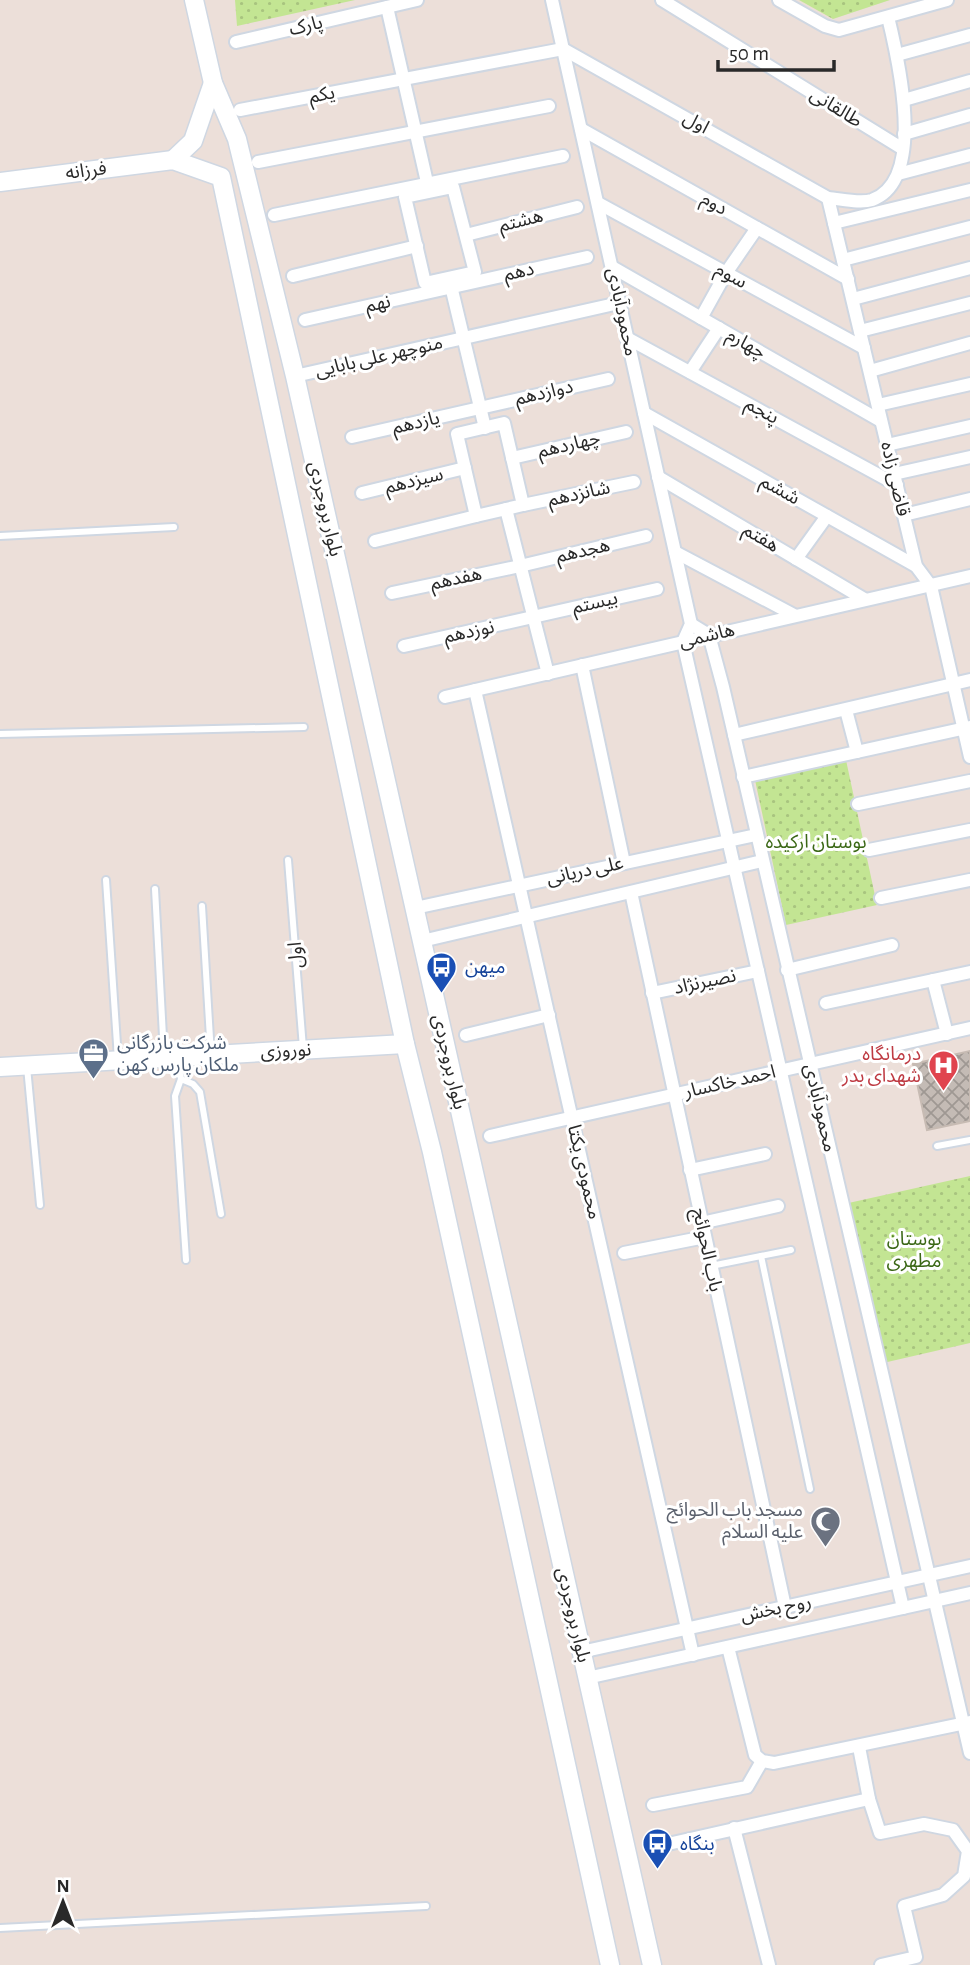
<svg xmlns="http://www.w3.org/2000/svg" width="970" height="1965" font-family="'Alegreya Sans','Noto Sans Arabic',sans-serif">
<defs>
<pattern id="green-dots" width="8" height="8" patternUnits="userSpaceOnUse" patternTransform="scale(1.75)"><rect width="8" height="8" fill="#c3e593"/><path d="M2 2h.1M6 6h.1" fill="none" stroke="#a8c47f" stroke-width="1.8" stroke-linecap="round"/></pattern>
<pattern id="building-cross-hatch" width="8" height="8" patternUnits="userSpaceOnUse" patternTransform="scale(1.75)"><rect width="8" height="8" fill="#c4bbb5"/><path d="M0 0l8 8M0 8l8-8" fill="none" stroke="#9f9893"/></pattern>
</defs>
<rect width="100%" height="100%" fill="#ecdfd9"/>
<g fill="url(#green-dots)">
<path d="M235,0H355L237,26Z"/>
<path d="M799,0H890L833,19Z"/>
<path d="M846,760L877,905L786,925L755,780Z"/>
<path d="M970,1176V1343L883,1363L844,1204Z"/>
</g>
<path fill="url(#building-cross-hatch)" stroke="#c7bbb3" stroke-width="2" d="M970,1051V1121L927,1130L913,1064Z"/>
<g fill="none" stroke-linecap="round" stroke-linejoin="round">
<defs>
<g id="service">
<path d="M0,536L174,527"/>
<path d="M0,734L304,727"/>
<path d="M288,860L303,1048"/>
<path d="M106,880L118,1059"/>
<path d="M155,889L164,1055"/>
<path d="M202,906L211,1055"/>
<path d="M177,1059L181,1079L175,1096L186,1260"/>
<path d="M27,1067L40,1205"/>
<path d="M181,1079L193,1084L200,1092L221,1214"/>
<path d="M937,1146L970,1140"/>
<path d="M761,1256L810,1489"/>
<path d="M711,1266L791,1250"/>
<path d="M0,1928L426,1906"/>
</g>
<g id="minor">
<path d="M552,0L691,624L683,642L903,1608"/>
<path d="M662,0L903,149"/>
<path d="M779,0L825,26L839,30L947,0"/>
<path d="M387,7L429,191"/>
<path d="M236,42L417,0"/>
<path d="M897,55L970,35"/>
<path d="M904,100L970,81"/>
<path d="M240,110L563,49L828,198C841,199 860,204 872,200C927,180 898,58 888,17"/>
<path d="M581,129L848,279"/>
<path d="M904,134L970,115"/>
<path d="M258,162L549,106"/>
<path d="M898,174L970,155"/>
<path d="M453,187L475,272L425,283L405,197Z"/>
<path d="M828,198L916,566L931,586L970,757"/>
<path d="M598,203L864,348"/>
<path d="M274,215L563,156"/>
<path d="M834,223L970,190"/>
<path d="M466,235L577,207"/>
<path d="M843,260L970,227"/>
<path d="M612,267L881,421"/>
<path d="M293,276L417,246"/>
<path d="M450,282L485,428"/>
<path d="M853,299L970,268"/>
<path d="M701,318L726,273L757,228"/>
<path d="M305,320L587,257"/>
<path d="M860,331L970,303"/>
<path d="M627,338L897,485"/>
<path d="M870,371L970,343"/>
<path d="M690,372L719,328"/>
<path d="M295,376L619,303"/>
<path d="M878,405L970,384"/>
<path d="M644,413L916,566"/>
<path d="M504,423L523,505L476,516L457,434Z"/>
<path d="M352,437L608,379"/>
<path d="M887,445L970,426"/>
<path d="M512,458L626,432"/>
<path d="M894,474L970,457"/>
<path d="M658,477L864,599"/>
<path d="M362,493L465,468"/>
<path d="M523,505L634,482"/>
<path d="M506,509L548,674"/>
<path d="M904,515L970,499"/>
<path d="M375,541L476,516"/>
<path d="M675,552L794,615"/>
<path d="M796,559L827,516"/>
<path d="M392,593L520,566L646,536"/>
<path d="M691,624L709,635L723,687L970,1753"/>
<path d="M404,646L657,589"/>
<path d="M582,665L624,863"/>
<path d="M475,690L693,1655"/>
<path d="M445,697L970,576"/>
<path d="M846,710L857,752"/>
<path d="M734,735L970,680"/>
<path d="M743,777L970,727"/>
<path d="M858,804L970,781"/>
<path d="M869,850L970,830"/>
<path d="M631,892L785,1607"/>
<path d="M881,898L970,880"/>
<path d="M415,908L756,835"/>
<path d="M422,941L762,861"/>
<path d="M787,970L892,945"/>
<path d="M933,980L947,1034"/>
<path d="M652,993L758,971"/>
<path d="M826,1003L970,972"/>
<path d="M466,1035L549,1015"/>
<path d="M490,1136L970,1028"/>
<path d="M690,1170L765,1154"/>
<path d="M701,1223L778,1206"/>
<path d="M624,1253L705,1237"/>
<path d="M728,1647L755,1755L762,1761L774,1763L970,1722"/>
<path d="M581,1652L970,1566"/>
<path d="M587,1678L970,1593"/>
<path d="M859,1747L869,1799"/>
<path d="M653,1805L747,1787L762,1761"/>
<path d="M734,1828L769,1965"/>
<path d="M659,1846L869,1799L880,1833L924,1824L953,1830L968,1851L964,1876L943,1895L904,1906L916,1957L881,1965"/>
</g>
<g id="secondary">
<path d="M194,0L213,83L237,139L295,376L652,1965"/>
<path d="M173,160L193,141L213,83"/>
<path d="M0,182L173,160L221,177L405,1044L432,1152L610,1965"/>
<path d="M0,1067L405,1044"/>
</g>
</defs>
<use href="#service" stroke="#cfd7e2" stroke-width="10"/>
<use href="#minor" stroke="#cfd7e2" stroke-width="16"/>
<use href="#secondary" stroke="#cfd7e2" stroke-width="21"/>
<use href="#service" stroke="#fff" stroke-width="6"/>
<use href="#minor" stroke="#fff" stroke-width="12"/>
<use href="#secondary" stroke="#fff" stroke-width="18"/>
</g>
<defs>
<symbol id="bus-pin" viewBox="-11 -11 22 30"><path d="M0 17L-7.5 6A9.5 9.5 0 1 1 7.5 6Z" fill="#1a4fb4" stroke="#fff"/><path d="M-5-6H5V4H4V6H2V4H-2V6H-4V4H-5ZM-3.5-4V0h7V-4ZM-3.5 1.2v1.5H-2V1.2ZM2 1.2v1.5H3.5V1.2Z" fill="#fff"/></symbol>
<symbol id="office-pin" viewBox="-11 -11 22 30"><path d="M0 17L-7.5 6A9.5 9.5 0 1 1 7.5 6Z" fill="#5c6f8a" stroke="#fff"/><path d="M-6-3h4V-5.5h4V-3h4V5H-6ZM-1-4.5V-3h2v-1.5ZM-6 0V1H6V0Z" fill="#fff"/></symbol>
<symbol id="hospital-pin" viewBox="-11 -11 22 30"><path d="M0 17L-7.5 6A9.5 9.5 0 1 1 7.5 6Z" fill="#e0444e" stroke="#fff"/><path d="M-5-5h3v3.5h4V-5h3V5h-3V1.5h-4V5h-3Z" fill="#fff"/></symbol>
<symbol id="mosque-pin" viewBox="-11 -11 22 30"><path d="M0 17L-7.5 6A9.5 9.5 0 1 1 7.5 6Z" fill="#6b7280" stroke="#fff"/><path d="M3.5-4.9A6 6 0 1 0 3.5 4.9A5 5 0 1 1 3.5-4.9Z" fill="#fff"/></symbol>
</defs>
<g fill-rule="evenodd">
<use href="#bus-pin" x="424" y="950" width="35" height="47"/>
<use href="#office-pin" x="76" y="1036" width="35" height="47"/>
<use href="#hospital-pin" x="926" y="1048" width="35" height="47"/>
<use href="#mosque-pin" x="808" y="1504" width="35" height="47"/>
<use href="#bus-pin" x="640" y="1826" width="35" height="47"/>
</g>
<g text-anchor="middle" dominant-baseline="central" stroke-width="6" stroke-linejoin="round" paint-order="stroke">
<g font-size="19" fill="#292929" stroke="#fff">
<text transform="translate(306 26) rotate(-13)">پارک</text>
<text transform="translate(322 95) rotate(-11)">یکم</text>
<text transform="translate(836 108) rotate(32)">طالقانی</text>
<text transform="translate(696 123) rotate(29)">اول</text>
<text transform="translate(86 171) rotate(-7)">فرزانه</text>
<text transform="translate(714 204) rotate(29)">دوم</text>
<text transform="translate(521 221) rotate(-14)">هشتم</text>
<text transform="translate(519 272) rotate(-13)">دهم</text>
<text transform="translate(731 276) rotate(29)">سوم</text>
<text transform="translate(378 304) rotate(-12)">نهم</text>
<text transform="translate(622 312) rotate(78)">محمودآبادی</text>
<text transform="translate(746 344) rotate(30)">چهارم</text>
<text transform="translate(379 357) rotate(-13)">منوچهر علی بابایی</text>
<text transform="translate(544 393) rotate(-13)">دوازدهم</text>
<text transform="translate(762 411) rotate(29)">پنجم</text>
<text transform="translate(416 423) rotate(-13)">یازدهم</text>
<text transform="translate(569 445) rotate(-13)">چهاردهم</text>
<text transform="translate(895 479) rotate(77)">قاضی زاده</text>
<text transform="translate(414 481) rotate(-14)">سیزدهم</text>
<text transform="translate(780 490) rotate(29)">ششم</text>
<text transform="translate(579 494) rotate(-12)">شانزدهم</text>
<text transform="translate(325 509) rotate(77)">بلوار بروجردی</text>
<text transform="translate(761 538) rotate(31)">هفتم</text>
<text transform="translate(583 551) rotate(-13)">هجدهم</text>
<text transform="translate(456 579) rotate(-12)">هفدهم</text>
<text transform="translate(595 603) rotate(-13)">بیستم</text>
<text transform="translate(469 632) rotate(-12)">نوزدهم</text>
<text transform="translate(707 636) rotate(-13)">هاشمی</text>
<text transform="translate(585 871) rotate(-12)">علی دریانی</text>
<text transform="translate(296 955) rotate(-94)">اول</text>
<text transform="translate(705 982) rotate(-12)">نصیرنژاد</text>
<text transform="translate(286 1051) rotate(-3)">نوروزی</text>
<text transform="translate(449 1062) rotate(77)">بلوار بروجردی</text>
<text transform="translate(730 1082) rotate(-13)">احمد خاکسار</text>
<text transform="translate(820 1108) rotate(77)">محمودآبادی</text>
<text transform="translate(584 1172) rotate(77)">محمودی یکتا</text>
<text transform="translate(707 1250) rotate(78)">باب الحوائج</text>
<text transform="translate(776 1609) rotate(-12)">روح بخش</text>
<text transform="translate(573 1615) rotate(77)">بلوار بروجردی</text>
</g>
<g font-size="19" fill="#3b6816" stroke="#fff">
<text x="816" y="842">بوستان ارکیده</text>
<text x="914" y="1239">بوستان<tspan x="914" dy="22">مطهری</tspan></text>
</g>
<g font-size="19" fill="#164399" stroke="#fff" text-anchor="start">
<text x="465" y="967">میهن</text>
<text x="680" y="1844">بنگاه</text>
</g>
<g font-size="19" fill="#4e5e75" stroke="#fff" text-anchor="start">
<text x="117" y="1043">شرکت بازرگانی<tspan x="117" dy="22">ملکان پارس کهن</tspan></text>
</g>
<g font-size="19" fill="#be3a42" stroke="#fff" text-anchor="end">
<text x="921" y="1054">درمانگاه<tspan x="921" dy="22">شهدای بدر</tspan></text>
</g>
<g font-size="19" fill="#5b616d" stroke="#fff" text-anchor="end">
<text x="803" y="1510">مسجد باب الحوائج<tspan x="803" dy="22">علیه السلام</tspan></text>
</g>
</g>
<g transform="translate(63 1902)" stroke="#ffffff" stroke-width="5" paint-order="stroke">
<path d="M0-5L12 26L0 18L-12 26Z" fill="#292929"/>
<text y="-10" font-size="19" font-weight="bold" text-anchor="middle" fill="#292929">N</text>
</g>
<path d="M718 60v10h116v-10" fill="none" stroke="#292929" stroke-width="3.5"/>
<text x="729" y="60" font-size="21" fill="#292929" stroke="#ffffff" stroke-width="5" paint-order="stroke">50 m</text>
</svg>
